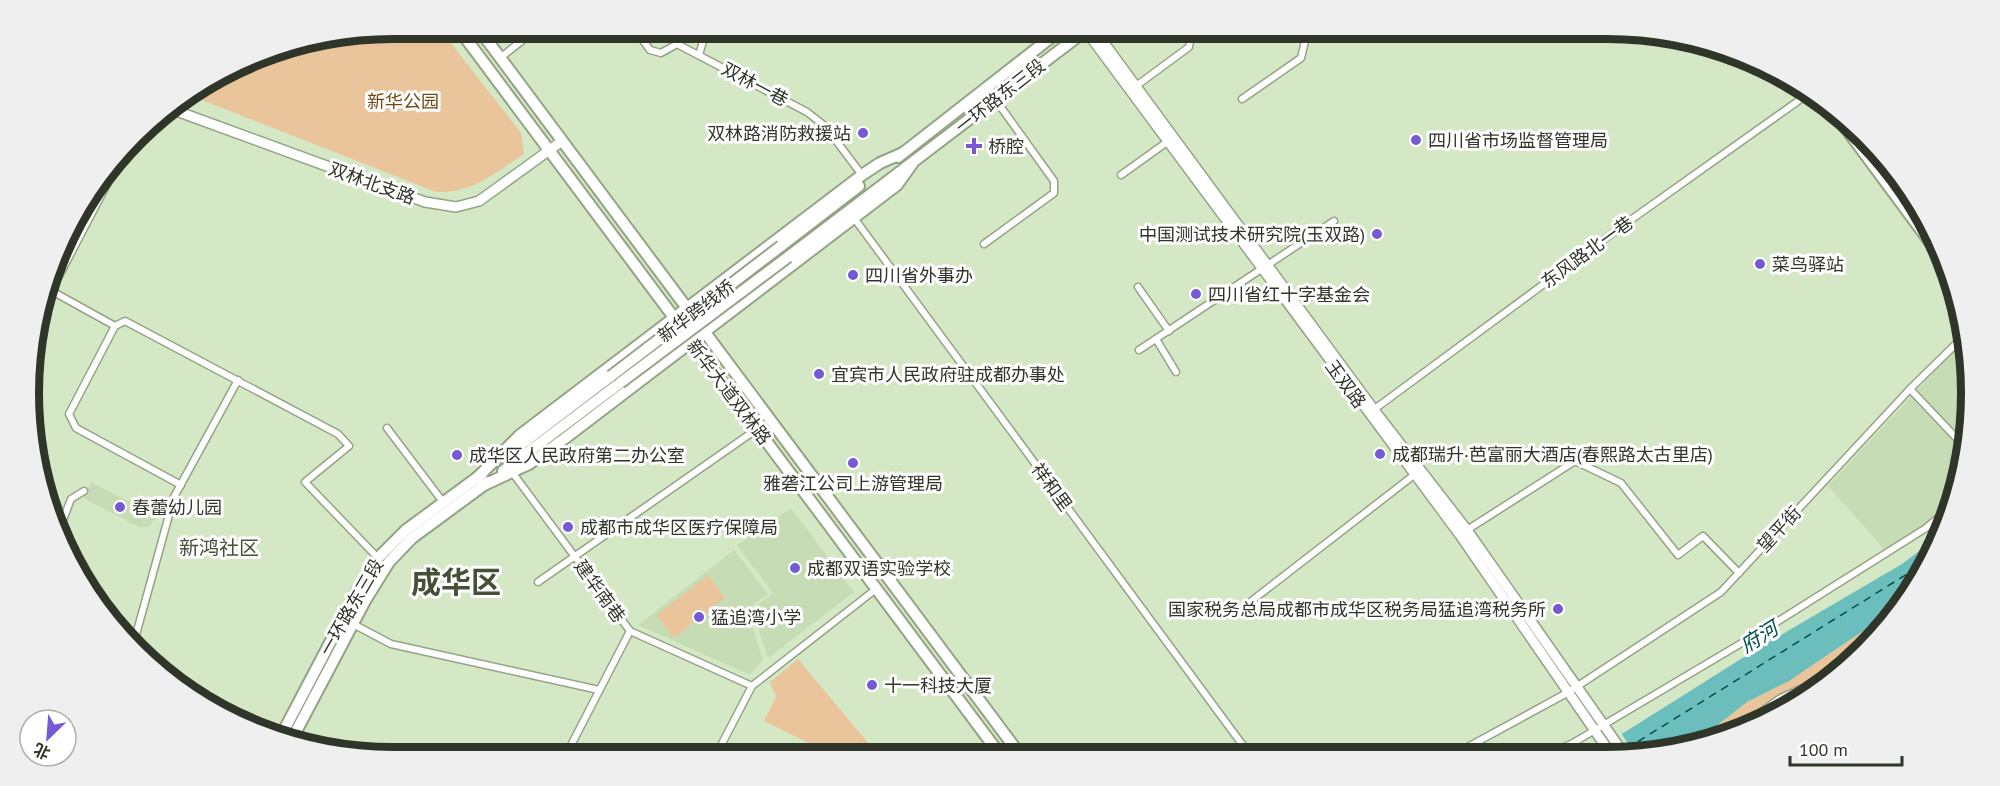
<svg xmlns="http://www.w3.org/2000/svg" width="2000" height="786" font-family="'PT Sans','Noto Sans SC',sans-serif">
<rect width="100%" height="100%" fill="#d4e8c6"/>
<g fill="#c5dcb4">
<path d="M1966,338L1968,346L1959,488L1955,497L1923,526L1885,550L1828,486Z"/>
<path d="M91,482L157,516L149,527H139L83,498Z"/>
<path d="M791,508L854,592L768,658L752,609L773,593L737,545Z"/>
<path d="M734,550L768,594L747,610L763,660L750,675L638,625Z"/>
</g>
<g fill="#eac49b">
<path d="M393,29H440L521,133L524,154C495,173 473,193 436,192L192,96L276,48Z"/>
<path d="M708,575L725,598L674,638L657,615Z"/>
<path d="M1894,610L1850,664L1776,697L1726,733L1682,746L1711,730L1747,702L1789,681Z"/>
<path d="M798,659L879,756H835L764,721L776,697L770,682Z"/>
</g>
<path fill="#6cbebd" d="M1939,536L1922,576L1894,610L1789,681L1747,702L1711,730L1682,746L1655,754H1590L1752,652L1902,564Z"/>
<path fill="#d4e8c6" d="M1621,733L1635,754H1601L1598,749Z"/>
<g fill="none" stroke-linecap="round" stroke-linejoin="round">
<path stroke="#004e4e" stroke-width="1.5" stroke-dasharray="8 6" stroke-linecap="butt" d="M1626,749L1928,561"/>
<defs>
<g id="street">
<path d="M634,28L650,50L661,53L677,44L807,112L825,126L862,175"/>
<path d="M1306,37L1318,28"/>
<path d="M699,55L707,28"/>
<path d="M500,58L538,28"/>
<path d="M1136,86L1189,47L1191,36L1185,28"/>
<path d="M1242,99L1301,58L1306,37L1300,28"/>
<path d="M1121,175L1167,142"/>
<path d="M854,218L1250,755"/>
<path d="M984,244L1054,193V181L995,99"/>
<path d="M1138,287L1169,331"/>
<path d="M50,290L115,326L125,321L338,434L349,446L305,482L378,558"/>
<path d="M115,326L69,414L76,428L181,485"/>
<path d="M1156,339L1176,372"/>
<path d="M1139,350L1334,221"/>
<path d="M1910,389L1962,444"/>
<path d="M1372,411L1625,224L1808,94"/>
<path d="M387,428L443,502"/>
<path d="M512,472L630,631L752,686"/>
<path d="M61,525L71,499L84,491"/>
<path d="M1467,530L1575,461L1621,483L1678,555L1703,536L1739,573"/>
<path d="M538,582L757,429"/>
<path d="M1245,606L1414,475"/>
<path d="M353,624L391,644L599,690"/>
<path d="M134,642L174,497L238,380"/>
<path d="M1453,755L1567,693L1721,592L1910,389L1965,335"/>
<path d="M1547,755L1573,743L1772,625L1926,528L1951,507"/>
<path d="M565,757L630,631"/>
<path d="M715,757L752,686L876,589"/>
</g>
<g id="secondary">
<path d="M1084,28L1460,535L1611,754"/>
<path d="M1093,28L1374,410L1467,530L1624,754"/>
<path d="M171,109L425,202L456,207L479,201L562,141"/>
<path d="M51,288L116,164"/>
<path d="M1744,727L1780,700L1839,673"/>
</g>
<g id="primary">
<path d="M458,28L1001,756"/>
<path d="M478,28L1021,756"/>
<path d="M1828,104L1936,250"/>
<path d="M898,157L1063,28"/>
<path d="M781,246L859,186"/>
<path d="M788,257L1089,28"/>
<path d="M511,452L611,376"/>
<path d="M503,471L620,383"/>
<path d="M477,478L520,435L862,175L880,163L903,153"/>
<path d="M482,486L529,464L564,439L897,185L912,164"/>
<path d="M281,736L356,593L378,558L406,530L482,474"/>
<path d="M291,741L366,599L389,562L412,538L488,482"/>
</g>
</defs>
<use href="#street" stroke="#93a485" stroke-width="9"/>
<use href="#secondary" stroke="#93a485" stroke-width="12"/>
<use href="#primary" stroke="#93a485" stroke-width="14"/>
<use href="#street" stroke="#fff" stroke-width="6"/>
<use href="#secondary" stroke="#fff" stroke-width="9"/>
<use href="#primary" stroke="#fff" stroke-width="10"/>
<defs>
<g id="primary-bridge">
<path d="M611,376L781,246"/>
<path d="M620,383L788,257"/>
</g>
</defs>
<use href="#primary-bridge" stroke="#93a485" stroke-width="14" stroke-linecap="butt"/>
<use href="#primary-bridge" stroke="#fff" stroke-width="10"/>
</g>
<g fill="#755ad4" stroke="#fff" stroke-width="2">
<circle cx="863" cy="133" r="6"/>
<circle cx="1416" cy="140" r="6"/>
<path d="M971 137h6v6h6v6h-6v6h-6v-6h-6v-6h6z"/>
<circle cx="1377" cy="234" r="6"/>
<circle cx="1760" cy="264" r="6"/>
<circle cx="853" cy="275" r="6"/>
<circle cx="1196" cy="294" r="6"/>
<circle cx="819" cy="374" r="6"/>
<circle cx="1380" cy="454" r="6"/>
<circle cx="457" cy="455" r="6"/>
<circle cx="853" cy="463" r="6"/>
<circle cx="120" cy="507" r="6"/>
<circle cx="568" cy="527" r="6"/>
<circle cx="795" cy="568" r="6"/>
<circle cx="1558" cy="609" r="6"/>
<circle cx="699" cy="617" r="6"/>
<circle cx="872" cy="685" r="6"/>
</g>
<g text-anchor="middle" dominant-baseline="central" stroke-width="6" stroke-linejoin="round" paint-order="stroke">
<g font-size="18" fill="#2f3629" stroke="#fff">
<text transform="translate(755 84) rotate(28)">双林一巷</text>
<text transform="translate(1000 96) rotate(-38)">一环路东三段</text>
<text transform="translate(372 183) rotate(20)">双林北支路</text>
<text transform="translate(1587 252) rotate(-36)">东风路北一巷</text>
<text transform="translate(696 311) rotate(-37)">新华跨线桥</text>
<text transform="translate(1346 384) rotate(54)">玉双路</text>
<text transform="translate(729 392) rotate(53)">新华大道双林路</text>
<text transform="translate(1052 487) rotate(54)">祥和里</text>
<text transform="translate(1779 529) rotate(-47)">望平街</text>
<text transform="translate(600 591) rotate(54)">建华南巷</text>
<text transform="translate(351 607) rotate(-60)">一环路东三段</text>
</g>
<g font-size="18" fill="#734912" stroke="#fff">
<text x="403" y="101">新华公园</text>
</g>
<g font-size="18" fill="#2f3629" stroke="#fff" text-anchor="start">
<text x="851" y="133" text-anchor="end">双林路消防救援站</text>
<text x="1428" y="140">四川省市场监督管理局</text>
<text x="988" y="146">桥腔</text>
<text x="1365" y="234" text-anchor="end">中国测试技术研究院(玉双路)</text>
<text x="1772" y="264">菜鸟驿站</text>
<text x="865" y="275">四川省外事办</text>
<text x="1208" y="294">四川省红十字基金会</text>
<text x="831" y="374">宜宾市人民政府驻成都办事处</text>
<text x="1392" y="454">成都瑞升·芭富丽大酒店(春熙路太古里店)</text>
<text x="469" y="455">成华区人民政府第二办公室</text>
<text x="853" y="483" text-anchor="middle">雅砻江公司上游管理局</text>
<text x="132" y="507">春蕾幼儿园</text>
<text x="580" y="527">成都市成华区医疗保障局</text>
<text x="807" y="568">成都双语实验学校</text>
<text x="1546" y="609" text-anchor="end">国家税务总局成都市成华区税务局猛追湾税务所</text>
<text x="711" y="617">猛追湾小学</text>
<text x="884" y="685">十一科技大厦</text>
</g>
<g font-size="20" fill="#435236" stroke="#fff">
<text x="219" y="548">新鸿社区</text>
</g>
<g font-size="20" font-style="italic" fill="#004e4e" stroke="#fff">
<text transform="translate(1759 637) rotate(-32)">府河</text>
</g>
<g font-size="30" font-weight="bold" fill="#435236" stroke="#fff">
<text x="456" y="581">成华区</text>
</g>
</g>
<path d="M0 0H2000V786H0ZM393 39H1607A354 354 0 0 1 1961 393V393A354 354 0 0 1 1607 747H393A354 354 0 0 1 39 393V393A354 354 0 0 1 393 39Z" fill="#eeefee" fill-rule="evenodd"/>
<path fill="none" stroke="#2f3629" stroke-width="8" d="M393 39H1607A354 354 0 0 1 1961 393V393A354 354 0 0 1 1607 747H393A354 354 0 0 1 39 393V393A354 354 0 0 1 393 39Z"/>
<g transform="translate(48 738) rotate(205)"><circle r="28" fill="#ffffff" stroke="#acafa9" stroke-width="1.5"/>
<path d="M0-4.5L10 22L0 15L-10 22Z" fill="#755ad4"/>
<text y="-9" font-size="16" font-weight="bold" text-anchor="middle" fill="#2f3629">北</text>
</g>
<path d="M1790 756v9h112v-9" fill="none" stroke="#2f3629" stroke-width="3"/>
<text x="1799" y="756" font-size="18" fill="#2f3629" stroke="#ffffff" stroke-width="4.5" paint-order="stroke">100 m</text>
</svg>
